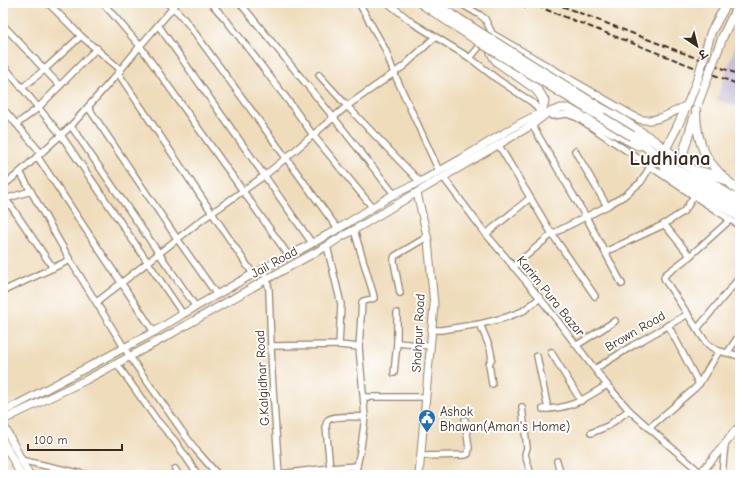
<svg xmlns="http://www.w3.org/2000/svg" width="743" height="478" font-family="'Comic Neue','Playpen Sans Deva',sans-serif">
<rect width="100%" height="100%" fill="#fff"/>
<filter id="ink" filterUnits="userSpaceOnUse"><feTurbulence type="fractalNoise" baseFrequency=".025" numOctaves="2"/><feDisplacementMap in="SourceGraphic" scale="8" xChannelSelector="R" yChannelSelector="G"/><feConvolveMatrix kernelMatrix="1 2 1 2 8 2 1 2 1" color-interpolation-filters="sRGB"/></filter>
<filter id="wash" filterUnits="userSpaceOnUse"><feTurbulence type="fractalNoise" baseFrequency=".012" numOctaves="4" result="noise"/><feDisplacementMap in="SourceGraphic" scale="16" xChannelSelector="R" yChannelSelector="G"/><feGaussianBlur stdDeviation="0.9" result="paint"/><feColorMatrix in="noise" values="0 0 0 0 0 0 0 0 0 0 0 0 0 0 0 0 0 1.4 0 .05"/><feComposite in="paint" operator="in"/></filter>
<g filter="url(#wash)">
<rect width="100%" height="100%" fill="#efdcbb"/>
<path fill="#c8bfd8" d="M738,38H740V108L717,99Z"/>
</g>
<g filter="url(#ink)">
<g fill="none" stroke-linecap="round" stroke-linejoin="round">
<defs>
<g id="minor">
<path d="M48,3L81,36L121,70"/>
<path d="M103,3L140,46L289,256"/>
<path d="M167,3L178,12L189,25L338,229"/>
<path d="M211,3L227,21L290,103L313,135L373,208"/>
<path d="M240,3L334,118L394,194"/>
<path d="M359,3L385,49L394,73L439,171"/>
<path d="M388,3L413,23L470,58L497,79L533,103L541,113"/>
<path d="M460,3L480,15L485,19L493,35"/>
<path d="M3,25L60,86"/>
<path d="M158,25L312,243"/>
<path d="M470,58L484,41"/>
<path d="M3,65L61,135L183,314"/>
<path d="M118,73L253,274"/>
<path d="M319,75L347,106L420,182"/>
<path d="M22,88L44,70L81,36"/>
<path d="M88,107L178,240L217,295"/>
<path d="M6,112L41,153"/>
<path d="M549,112L552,116L567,114L578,118L694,196L740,226"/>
<path d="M17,124L38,108L97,48"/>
<path d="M532,125L586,217L605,252L663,225L683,212L687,207L694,196"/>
<path d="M71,126L196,307"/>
<path d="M498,144L552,234L595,296"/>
<path d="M575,151L607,206"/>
<path d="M37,156L154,332"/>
<path d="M20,172L71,126L118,73L140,46L177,3"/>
<path d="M443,177L486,234L540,298L607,385L629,410L649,428L701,473"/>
<path d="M3,186L20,172L70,260L130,357L182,431L196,450L218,475"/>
<path d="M3,197L11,206L53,268"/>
<path d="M5,199L31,191"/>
<path d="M730,220L690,256L665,275L664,277L665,280L669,286L705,341L710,346L713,348L719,351L740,356"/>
<path d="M664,224L690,256"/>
<path d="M486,234L530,198"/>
<path d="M605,252L622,284"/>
<path d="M513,267L552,234L607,206L624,196L641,182L650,167"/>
<path d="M263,269L267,279L269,290L272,374L279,475"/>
<path d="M3,291L70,260"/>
<path d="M400,293L394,262V258L395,256L427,237"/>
<path d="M97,302L199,222L264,176L286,158L347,106L404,66L435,37"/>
<path d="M480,324L504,318L523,311L540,298"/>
<path d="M668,325L699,384"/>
<path d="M697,329L740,277"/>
<path d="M432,330H441L480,324L490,348L492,358L489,364L492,384"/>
<path d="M397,343V313"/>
<path d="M339,345L359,347L362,302C365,299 370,301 374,298L373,293L354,230"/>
<path d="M577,345L615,321"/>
<path d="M271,346L339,345L341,304L327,246"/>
<path d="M551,352L581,401"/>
<path d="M728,352L740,334"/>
<path d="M537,356L548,409"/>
<path d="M117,364L156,419L175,441L198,475"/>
<path d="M595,369L632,346L688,314"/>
<path d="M394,373L397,343L430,346"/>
<path d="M364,397H425"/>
<path d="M522,407L527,448L525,454L531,475"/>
<path d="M543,409C571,409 584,399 607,385"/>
<path d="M649,428L694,389L699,384L719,351"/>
<path d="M591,433L608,426L629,410"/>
<path d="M421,456L465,455L468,454L469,448L465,420"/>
<path d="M20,460L88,475"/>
<path d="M557,461L561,475"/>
<path d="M330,468L326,427C326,424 326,422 328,420C334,415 357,417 365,417"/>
<path d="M175,469L179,475"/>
<path d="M279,474L330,468L357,466"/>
<path d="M355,475L361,447L365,417L359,347"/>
<path d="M722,475L725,444"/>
</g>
<g id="tertiary">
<path d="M487,37L493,35L619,108C626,112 632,116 639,119C654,124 674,112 687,105"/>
<path d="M671,173L697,192L740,218"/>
<path d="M417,193L428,240L434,305L419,475"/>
<path d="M3,412L154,332L183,314L253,274L289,256L338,229L394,194L420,182L461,159L519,124L541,113"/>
<path d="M3,420L86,380L155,343L267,279L327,246L341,237L354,230L399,203L532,125L549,112L561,108H569L605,129L630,142L638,146L645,145"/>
<path d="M3,424L29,475"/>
<path d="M3,441L21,475"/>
<path d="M699,475L725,444L734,432L740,426"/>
</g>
<g id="secondary">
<path d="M696,110C696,150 710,167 740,192"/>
<path d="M663,154L677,127L689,101"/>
<path d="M690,168L684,156V150L694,118"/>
</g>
<g id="primary">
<path d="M421,3L480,42"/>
<path d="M433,3L485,36"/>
<path d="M490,48L494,57L498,62L535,88L540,94L544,101L541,113"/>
<path d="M602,109L622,120L654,141L703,178L740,202"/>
<path d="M632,136C643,143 652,152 662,159C687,178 714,194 740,211"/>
<path d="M661,159L666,170L671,173"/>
<path d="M696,171L713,175L726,180"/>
</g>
</defs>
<use href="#minor" stroke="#95836c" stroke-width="8"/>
<use href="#tertiary" stroke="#95836c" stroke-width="9"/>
<use href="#secondary" stroke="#95836c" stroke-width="10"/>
<use href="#primary" stroke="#95836c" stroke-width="11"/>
<use href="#minor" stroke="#fff" stroke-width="5.5"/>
<use href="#tertiary" stroke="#fff" stroke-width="7"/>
<use href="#secondary" stroke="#fff" stroke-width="8"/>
<use href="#primary" stroke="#fff" stroke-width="9"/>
<g stroke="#3b2a1e" stroke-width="2" stroke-dasharray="6 3" stroke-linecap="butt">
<path d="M515,3L526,8"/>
<path d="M529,3L740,85"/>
<path d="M554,3L740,75"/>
</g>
<defs>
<g id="secondary-bridge">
<path d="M689,101L698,78L711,32L727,3"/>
<path d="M698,103L723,36L739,3"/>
</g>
<g id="primary-bridge">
<path d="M485,36L602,109"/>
<path d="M480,42L632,136"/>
</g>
</defs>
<use href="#secondary-bridge" stroke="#95836c" stroke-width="10" stroke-linecap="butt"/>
<use href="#primary-bridge" stroke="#95836c" stroke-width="11" stroke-linecap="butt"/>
<use href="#secondary-bridge" stroke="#fff" stroke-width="8"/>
<use href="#primary-bridge" stroke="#fff" stroke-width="9"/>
</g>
</g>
<defs>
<symbol id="civic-pin" viewBox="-11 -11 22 30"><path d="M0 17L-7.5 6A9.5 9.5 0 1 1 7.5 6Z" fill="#1f6fb2" stroke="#fff"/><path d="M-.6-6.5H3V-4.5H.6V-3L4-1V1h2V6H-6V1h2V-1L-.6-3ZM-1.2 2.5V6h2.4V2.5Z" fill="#fff"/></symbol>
</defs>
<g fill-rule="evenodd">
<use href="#civic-pin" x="417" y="408" width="20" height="27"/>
</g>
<g text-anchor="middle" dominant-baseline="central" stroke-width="4" stroke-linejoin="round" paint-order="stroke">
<g font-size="13" fill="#3b2a1e" stroke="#fff">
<text transform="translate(274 262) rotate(-29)">Jail Road</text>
<text transform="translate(551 296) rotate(51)">Karim Pura Bazar</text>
<text transform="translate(635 331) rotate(-30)">Brown Road</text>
<text transform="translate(418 333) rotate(-87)">Shahpur Road</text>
<text transform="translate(262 378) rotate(-93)">G.Kalgidhar Road</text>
</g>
<g font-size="13" fill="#3b2a1e" stroke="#fff" text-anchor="start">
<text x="440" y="411">Ashok<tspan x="440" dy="15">Bhawan(Aman's Home)</tspan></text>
</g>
<g font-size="21" font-weight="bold" fill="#3b2a1e" stroke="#fff">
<text x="670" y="158">Ludhiana</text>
</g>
</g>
<rect width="743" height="478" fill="none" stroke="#fff" stroke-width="16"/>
<g transform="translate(697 46) rotate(145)" stroke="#ffffff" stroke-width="3" paint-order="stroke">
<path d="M0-3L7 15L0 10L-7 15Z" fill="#3b2a1e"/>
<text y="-6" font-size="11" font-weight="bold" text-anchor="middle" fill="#3b2a1e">उ</text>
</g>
<path d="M28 444v6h94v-6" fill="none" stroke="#3b2a1e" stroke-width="2"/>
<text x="34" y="444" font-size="12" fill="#3b2a1e" stroke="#ffffff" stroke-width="3" paint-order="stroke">100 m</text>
</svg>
